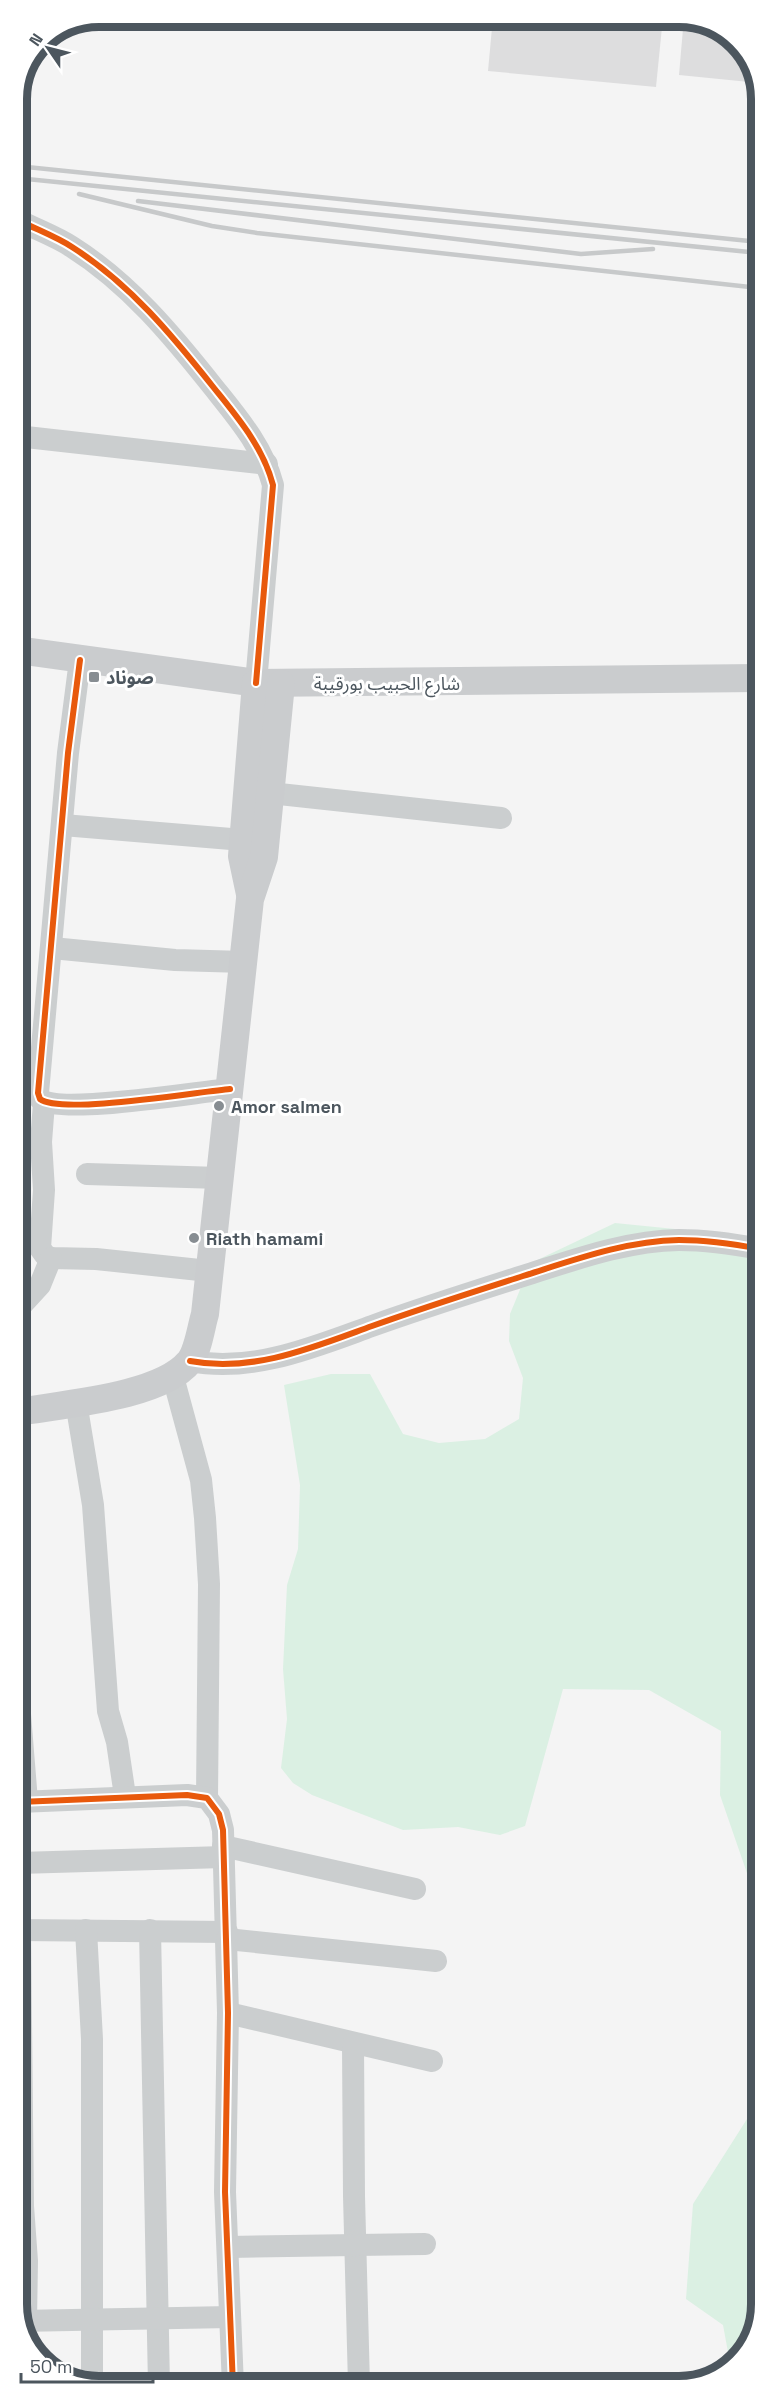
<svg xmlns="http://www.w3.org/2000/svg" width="778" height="2403" font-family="'Space Grotesk','Noto Sans Arabic',sans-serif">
<rect width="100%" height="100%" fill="#f4f4f4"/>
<g fill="#dbf0e3">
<path d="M615,1223L745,1236L760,1241L761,1908L758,1905L720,1795L721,1731L649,1690L563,1689L525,1826L500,1835L458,1827L403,1830L312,1795L293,1783L281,1768L287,1719L283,1669L287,1585L298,1549L300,1485L284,1385L331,1374H370L403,1434L439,1443L485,1439L519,1419L523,1378L509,1341L510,1314L531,1263Z"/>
<path d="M761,2097V2304L744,2354L730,2363L723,2325L686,2299L693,2204Z"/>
</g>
<g fill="#ddddde">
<path d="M493,17H663L656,87L488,71Z"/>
<path d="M684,17L733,37L759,83L679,75Z"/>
</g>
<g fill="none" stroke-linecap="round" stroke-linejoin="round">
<g stroke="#cbcecf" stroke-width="22">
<path d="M18,220C35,229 55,236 72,247C129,283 172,335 214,388C238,418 263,447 273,485L256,683"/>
<path d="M17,436L267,464"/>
<path d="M80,660L68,753L38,1093L40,1099C61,1115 196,1092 230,1089"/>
<path d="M270,793L501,818"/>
<path d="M63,825L243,840"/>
<path d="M52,948L175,960L244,962"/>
<path d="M44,1103L41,1142L44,1190L40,1248L45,1255L51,1258L96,1259L209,1271"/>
<path d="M87,1174L220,1178"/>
<path d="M18,1309L40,1285L51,1258"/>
<path d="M190,1361C253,1373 314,1347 372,1326C422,1308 473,1292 523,1276C574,1260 625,1241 679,1240C706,1240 734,1244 760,1249"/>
<path d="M173,1377L201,1480L205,1518L209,1584L207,1798"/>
<path d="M76,1402L93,1505L108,1711L117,1742L125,1796"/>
<path d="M19,1702L27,1801"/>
<path d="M19,1802L187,1795L207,1798L219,1814L223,1830L228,2013L225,2192L233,2386"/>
<path d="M223,1846L415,1889"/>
<path d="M19,1863L224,1857"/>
<path d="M19,1930L227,1932"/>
<path d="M20,1930L23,2206L27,2261L26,2321"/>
<path d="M86,1930L92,2039V2386"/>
<path d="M150,1930L159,2386"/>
<path d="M227,1939L436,1961"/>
<path d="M228,2013L432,2061"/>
<path d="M353,2044L354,2196L359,2385"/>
<path d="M229,2247L425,2244"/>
<path d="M19,2321L230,2317"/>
</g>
<g stroke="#caccce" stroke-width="28">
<path d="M17,650L256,683L759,678"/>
<path d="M250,894L242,856L256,683"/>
<path d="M18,1412C63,1404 160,1397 189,1362C198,1352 201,1327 205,1314L250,899L264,857L281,684"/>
</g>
<g stroke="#c7c9ca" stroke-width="4.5">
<path d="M17,166L759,242"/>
<path d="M17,178L759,253"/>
<path d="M79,194L212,226L257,233L759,288"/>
<path d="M138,201L581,254L653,249"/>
</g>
<defs>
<g id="cycleway">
<path d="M18,220C35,229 55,236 72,247C129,283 172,335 214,388C238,418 263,447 273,485L256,683"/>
<path d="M80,660L68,753L38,1093L40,1099C61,1115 196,1092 230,1089"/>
<path d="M190,1361C253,1373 314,1347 372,1326C422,1308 473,1292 523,1276C574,1260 625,1241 679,1240C706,1240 734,1244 760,1249"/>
<path d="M19,1802L187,1795L207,1798L219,1814L223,1830L228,2013L225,2192L233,2386"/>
</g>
</defs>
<use href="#cycleway" stroke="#fff" stroke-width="10"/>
<use href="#cycleway" stroke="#e8590c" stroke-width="6"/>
</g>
<g fill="#878d92" stroke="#fff" stroke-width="2">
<rect x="88" y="671" width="12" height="12" rx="3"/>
<circle cx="219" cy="1106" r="6"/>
<circle cx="194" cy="1238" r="6"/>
</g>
<g text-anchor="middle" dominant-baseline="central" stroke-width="6" stroke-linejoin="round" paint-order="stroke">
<g font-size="18" font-weight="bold" fill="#4c565e" stroke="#fff" text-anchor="start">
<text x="106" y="677">صوناد</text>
<text x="231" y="1106">Amor salmen</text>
<text x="206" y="1238">Riath hamami</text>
</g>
<g font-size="18" fill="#4c565e" stroke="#fff">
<text x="387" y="683">شارع الحبيب بورقيبة</text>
</g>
</g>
<path d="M0 0H778V2403H0ZM99 27H679A72 72 0 0 1 751 99V2304A72 72 0 0 1 679 2376H99A72 72 0 0 1 27 2304V99A72 72 0 0 1 99 27Z" fill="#fff" fill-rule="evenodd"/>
<path fill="none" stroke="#4c565e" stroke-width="8" d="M99 27H679A72 72 0 0 1 751 99V2304A72 72 0 0 1 679 2376H99A72 72 0 0 1 27 2304V99A72 72 0 0 1 99 27Z"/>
<g transform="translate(48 48) rotate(305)" stroke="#ffffff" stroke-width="4.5" paint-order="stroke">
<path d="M0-4.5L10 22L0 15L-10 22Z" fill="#4c565e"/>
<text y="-9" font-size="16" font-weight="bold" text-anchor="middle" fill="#4c565e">N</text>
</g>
<path d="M21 2373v9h132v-9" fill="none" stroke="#4c565e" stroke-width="3"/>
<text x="30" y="2373" font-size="18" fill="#4c565e" stroke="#ffffff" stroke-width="4.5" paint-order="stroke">50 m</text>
</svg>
